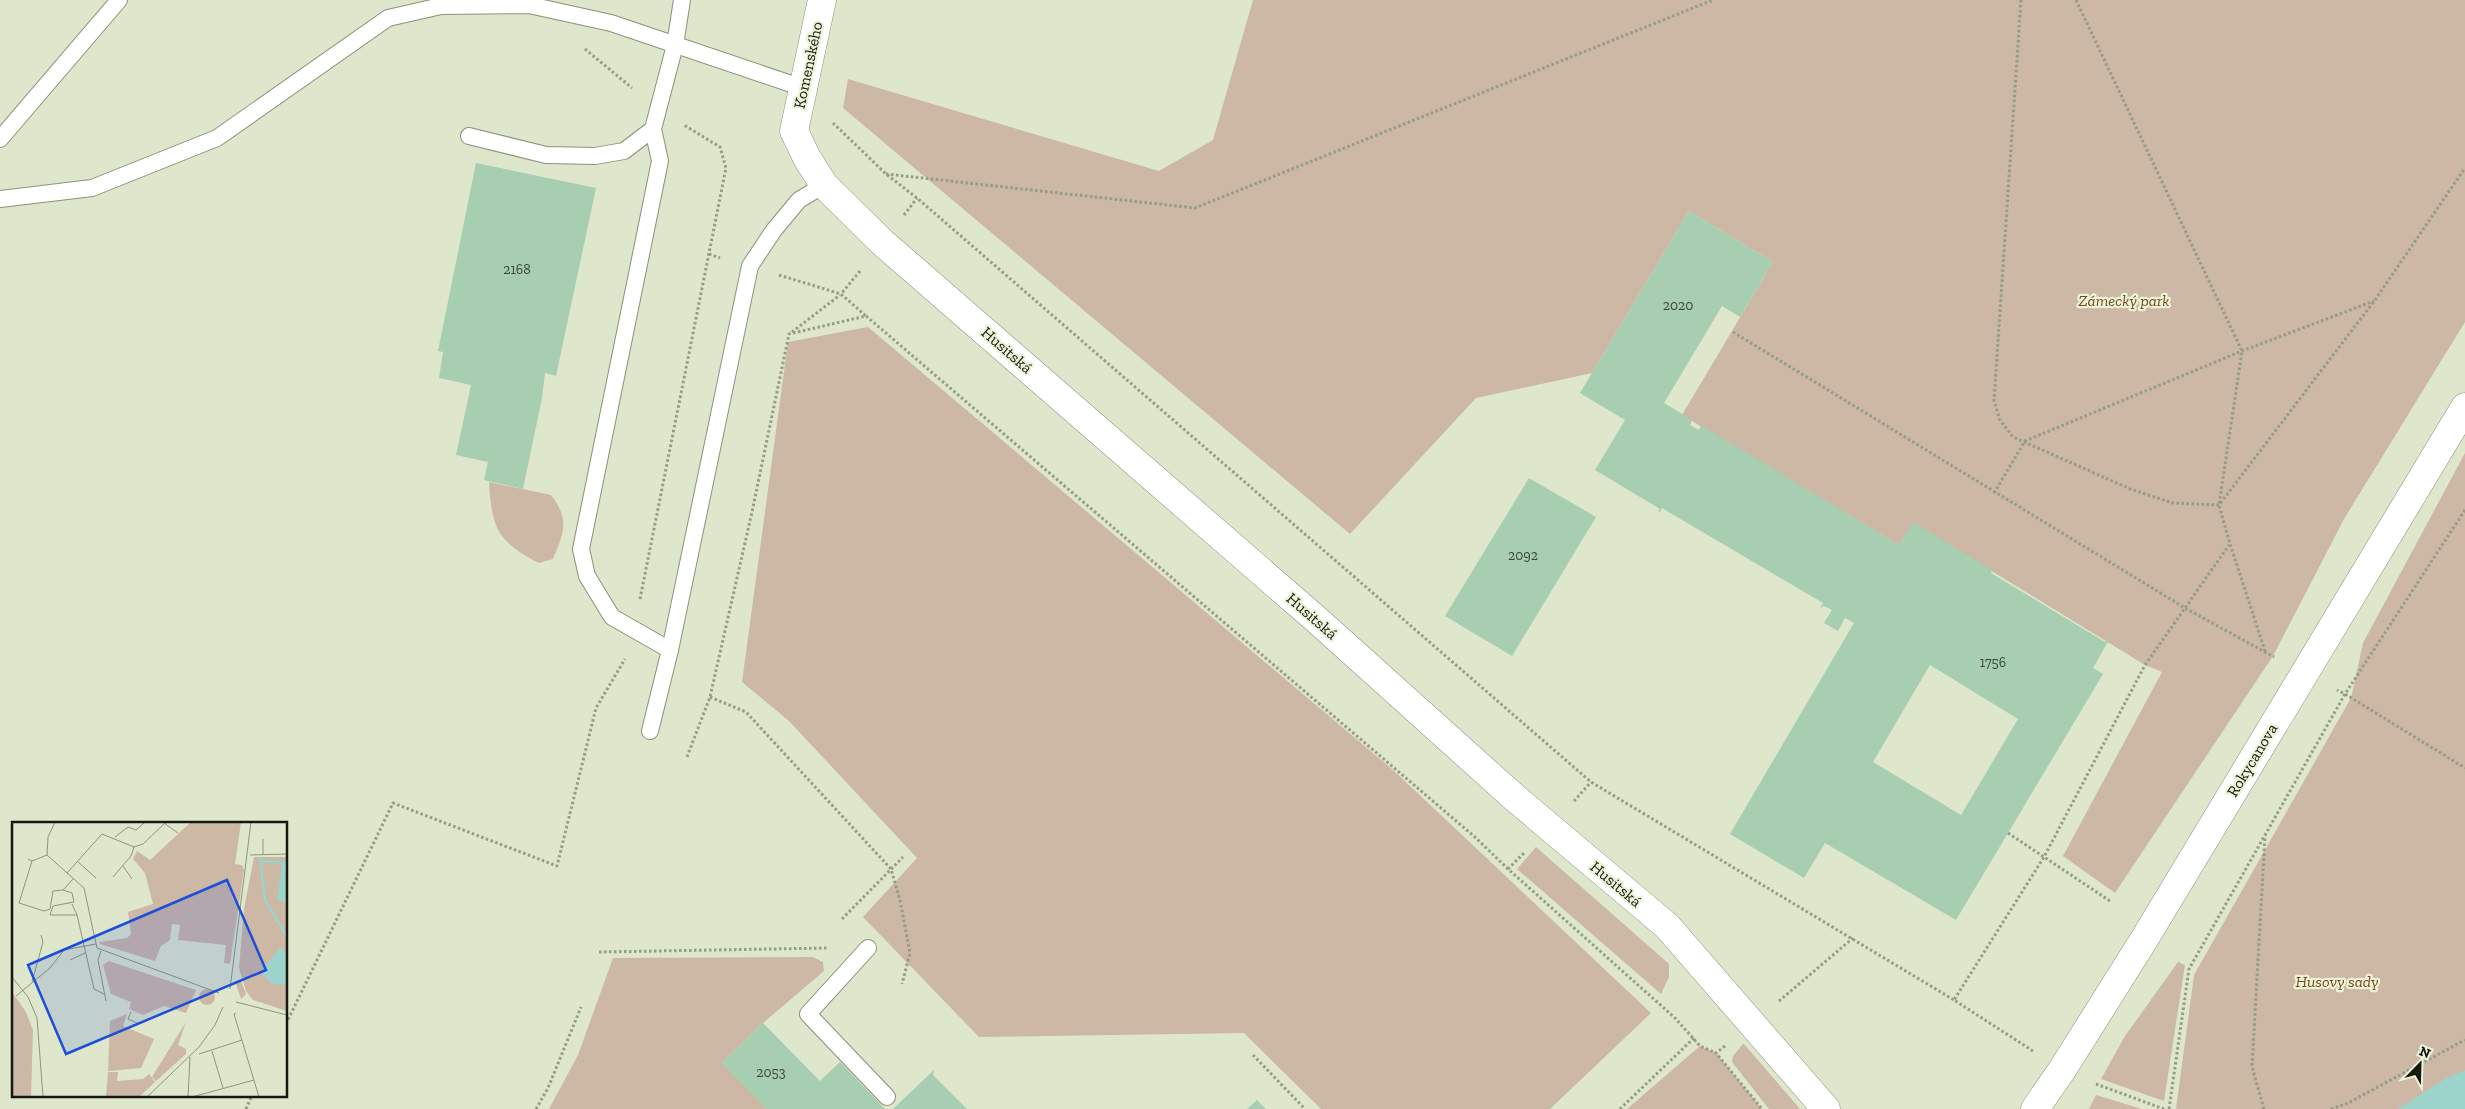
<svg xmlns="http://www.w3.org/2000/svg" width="2465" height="1109" font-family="'Zilla Slab',serif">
<rect width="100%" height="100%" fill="#dee7cc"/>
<g fill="#cdb7a5">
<path d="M1253,0H2465V322L2344,519L2273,656L2115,893L2063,856L2162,672L2145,665L1913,523L1899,545L1682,415L1773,262L1689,211L1592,373L1476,398L1350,534L843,108L848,79L1159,171L1213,140Z"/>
<path d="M868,327L1393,770L1651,1013L1550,1109H1321L1244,1033L979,1037L863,917L917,858L789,721L742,682L788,342Z"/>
<path d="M2465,453V1109H2176L2194,975L2351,698L2363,643Z"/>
<path d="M489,482L551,495C570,520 564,532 553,559L539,563C497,541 492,529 489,482Z"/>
<path d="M1536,847L1669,964V977L1661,994L1517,869Z"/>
<path d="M813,957L823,962L824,971L763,1023L722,1062L767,1109H549L578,1055L613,958Z"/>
<path d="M2178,962L2185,965L2164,1101L2101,1079L2125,1036Z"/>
<path d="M1743,1044H1744L1800,1109H1769L1732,1062L1733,1056Z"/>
<path d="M1700,1046L1716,1053L1762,1109H1627Z"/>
<path d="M2096,1095L2142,1109H2089Z"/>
</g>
<path fill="#9cd3ca" d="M2465,1070V1109H2398L2446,1078Z"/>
<g fill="#a7ceb1" fill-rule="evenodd">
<path d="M476,163L596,188L556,376L545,373L542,398L523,489L484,480L488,462L456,455L471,385L439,378L443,352L438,351Z"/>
<path d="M1689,211L1773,262L1740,317L1722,306L1664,403L1692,420L1690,425L1699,430L1701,425L1899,545L1913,522L1992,570L1991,573L2105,642L2107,639L2109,640L2093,668L2103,674L1956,920L1825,843L1804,878L1730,834L1854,623L1845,618L1838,631L1824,623L1832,610L1824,606L1820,608L1823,603L1662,508L1660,512L1658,511L1660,509L1595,470L1625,420L1580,393ZM1930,665L2018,719L1961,815L1873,762Z"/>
<path d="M1529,478L1596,517L1512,656L1445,616Z"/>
<path d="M763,1023L820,1081L840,1062L885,1109H767L721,1063Z"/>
<path d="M934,1070L933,1075L967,1109H893Z"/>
<path d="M1257,1100L1266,1109H1247Z"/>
</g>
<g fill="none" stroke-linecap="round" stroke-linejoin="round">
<defs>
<g id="lane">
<path d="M469,136L546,155L595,156L624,151L653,129"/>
<path d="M0,139L119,0"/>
<path d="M0,199L92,188L217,138L388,18L441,6L529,5L611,23L803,88"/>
<path d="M670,650L612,617L587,576L581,549L660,161L653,129L675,45L682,0"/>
<path d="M650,731L670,650L750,266L774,230L799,200L824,185"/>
<path d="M868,948L808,1014L887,1097"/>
</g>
<path id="street" d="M822,0L794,131L807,158L824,185L883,243L1317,620L1515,798L1667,926L1826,1109"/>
<path id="secondary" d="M2035,1109L2062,1070L2145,938L2465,407"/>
</defs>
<use href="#lane" stroke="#8a9279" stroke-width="18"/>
<use href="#street" stroke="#8a9279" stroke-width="29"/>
<use href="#secondary" stroke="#8a9279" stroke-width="29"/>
<g stroke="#949b86" stroke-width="3" stroke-dasharray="2.5 2.5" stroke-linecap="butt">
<path d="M2021,0L1994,401L2000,420L2013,437L2130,489L2173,503L2219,505L2375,300L2465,168"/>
<path d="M2076,0L2242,351L2219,505L2230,544L2265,651"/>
<path d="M585,49L632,88"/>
<path d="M833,123L886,174L917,198L1591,782L1954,1000"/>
<path d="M886,174L1195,208L1713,0"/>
<path d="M904,215L917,198"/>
<path d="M709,254L720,258"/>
<path d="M860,271L841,294L866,316"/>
<path d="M779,275L841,294"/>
<path d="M792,332L840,295"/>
<path d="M1733,332L2185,608L2229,545"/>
<path d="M1994,493L2025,441L2242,351L2374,301"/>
<path d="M2465,510L2345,694L2465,768"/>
<path d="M640,599L726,168L720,147L684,125"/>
<path d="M710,697L746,712L891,869L900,900L910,953L902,984"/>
<path d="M687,757L710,697L752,512L789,334L866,316L1476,838L1508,869L1675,1018L1700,1046L1716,1053"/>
<path d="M1574,801L1591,782"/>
<path d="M2008,833L2110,901"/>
<path d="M1508,869L1525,852"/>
<path d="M842,919L903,857"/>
<path d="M599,952L828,948"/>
<path d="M1779,1001L1853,938"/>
<path d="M286,1024L393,803L557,866L596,708L625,659"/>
<path d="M1725,1046L1716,1053L1762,1109"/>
<path d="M2033,1051L1954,1000L2044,857L2145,665L2185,608L2274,657"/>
<path d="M1253,1055L1305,1109"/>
<path d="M2096,1084L2164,1109"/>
<path d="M246,1109L252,1095"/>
<path d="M536,1109L548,1088L581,1007"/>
<path d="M1620,1109L1695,1037"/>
<path d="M2169,1109L2189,969L2345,694L2337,690"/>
<path d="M2264,1109L2252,1067L2265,836"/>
<path d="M2331,1109L2348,1103L2465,1040"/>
</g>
<use href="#lane" stroke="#fff" stroke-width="16"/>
<use href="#street" stroke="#fff" stroke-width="28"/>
<use href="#secondary" stroke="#fff" stroke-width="28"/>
</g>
<g text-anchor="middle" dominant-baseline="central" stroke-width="4.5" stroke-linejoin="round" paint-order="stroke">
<g font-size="14" fill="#3a4638">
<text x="517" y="269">2168</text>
<text x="1678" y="305">2020</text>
<text x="1523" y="555">2092</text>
<text x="1993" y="662">1756</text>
<text x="771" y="1072">2053</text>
</g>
<g font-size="16" fill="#15180f" stroke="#ebf4d9">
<text transform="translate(808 65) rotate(-78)">Komenského</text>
<text transform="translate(1007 350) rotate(41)">Husitská</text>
<text transform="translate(1312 616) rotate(41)">Husitská</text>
<text transform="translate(2252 760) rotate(-59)">Rokycanova</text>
<text transform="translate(1616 884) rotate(40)">Husitská</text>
</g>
<g font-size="16" font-style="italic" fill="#774719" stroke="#ebf4d9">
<text x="2124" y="300">Zámecký park</text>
<text x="2337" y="981">Husovy sady</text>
</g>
</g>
<g transform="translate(12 822)">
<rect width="275" height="275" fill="#dee7cc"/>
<path d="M179,0H229L223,42L230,43L232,48L218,142L212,141L214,123L166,118L168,103L160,102L158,118L149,124L143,139L88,122L87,120L115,116L119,112L116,90L141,82L133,51L121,37L125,29L138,38ZM242,35H275V189L241,178L234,169L227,146L232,87ZM97,139L184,168L174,191L152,184L131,193L117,187L119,180L99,172L91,143ZM223,159H229L234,172L229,177ZM187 175a8 8 0 1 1 16 0a8 8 0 1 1-16 0ZM0,170L14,190L21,208L19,275H0ZM115,192L111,204L142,217L129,246L96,249L98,199ZM174,200L166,223L174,227V232L144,259L140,255ZM96,250H106L105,259L131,257L137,252L143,260L127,275L94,274Z" fill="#cdb7a5"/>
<path d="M271,37L275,38V82L265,77ZM269,125L275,132V163L260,162L248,150Z" fill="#9cd3ca"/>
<path fill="none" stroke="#9cd3ca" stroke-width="2.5" d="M248,35L253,78L275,115M248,39L271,41"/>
<path fill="none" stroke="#8e9480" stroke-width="1" d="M43,0L36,15L35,33L72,66L85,126L207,171M152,1L166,11M103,15L116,5L124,8L133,0M251,17V32M122,25L131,22L153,1M238,33L275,32M16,37L20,39L35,33M20,39L7,81L32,89L38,87L41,69L51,68L60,71L62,80L41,84L38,93H65L60,82M65,39L84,56M111,44L120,57M55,51L90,12L122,25M101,55L119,34L122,25M51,68L62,56M65,93L82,167L92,172M89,129L86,138L94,179M58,138L73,131M0,155L16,175L25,196L31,275M20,160L31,120L29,113M218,167L239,0M4,174L38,146L52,128L84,122M224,180L275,193M119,190L116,197L125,201M224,191L222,192L247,275M200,229L211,266M187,232L230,218M135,275L187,225L203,203L211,185M176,275L178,235M180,275L242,258"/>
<path fill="#1d4ed8" fill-opacity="0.15" stroke="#1d4ed8" stroke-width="2.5" d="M215,58L254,148L54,232L16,143Z"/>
<rect width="275" height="275" fill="none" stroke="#15180f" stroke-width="2.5"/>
</g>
<g transform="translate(2420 1064) rotate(23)" stroke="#ebf4d9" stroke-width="4" paint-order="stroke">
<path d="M0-4L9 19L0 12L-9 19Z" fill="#15180f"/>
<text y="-8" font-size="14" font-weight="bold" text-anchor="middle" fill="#15180f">N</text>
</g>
</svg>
